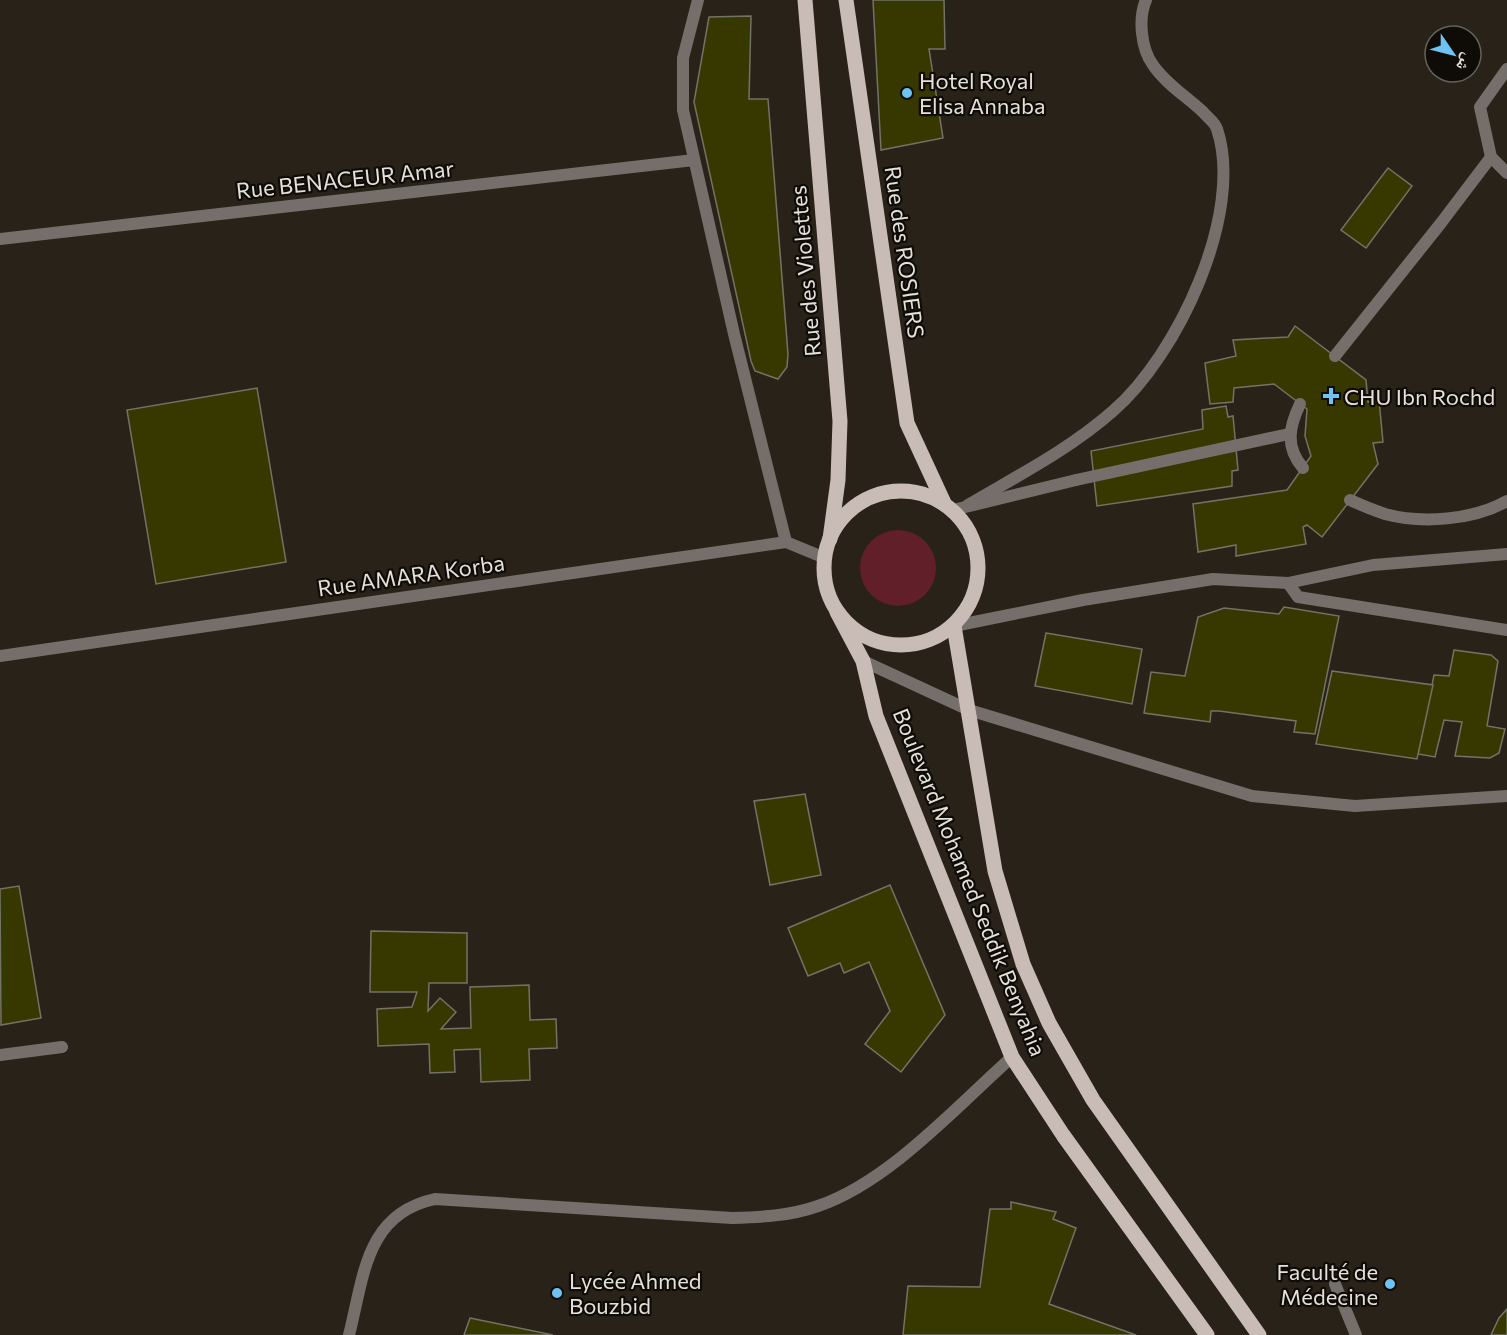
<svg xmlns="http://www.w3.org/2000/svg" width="1507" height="1335" font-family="Commissioner,'Noto Naskh Arabic',sans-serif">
<rect width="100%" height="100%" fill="#292219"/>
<circle fill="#611f2a" cx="898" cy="568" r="38"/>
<g fill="#373700" stroke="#727366" stroke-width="1.5">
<path d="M873,0H944L945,49H929L943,138L881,150Z"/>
<path d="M751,16L749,99H768L788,354L787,367L778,379L755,371L751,361L694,102L709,17Z"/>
<path d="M1388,168L1412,186L1366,248L1341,230Z"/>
<path d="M1295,326L1366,380L1368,402L1379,400L1383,442L1373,443L1378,464L1322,537L1307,525L1303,527L1306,544L1236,556V545L1198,552L1193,504L1287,490L1311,456L1305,436L1307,409L1274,384L1234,388L1233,402L1210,404L1205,363L1236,356L1233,340L1288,337Z"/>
<path d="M257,388L286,562L156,584L127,410Z"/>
<path d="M1226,406L1228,417L1233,416L1238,470L1232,471V486L1097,506L1091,451L1203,429L1202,410Z"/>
<path d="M1284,607L1339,616L1315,734L1294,732L1296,721L1219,711H1211L1210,722L1144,713L1151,672L1185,676L1198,617L1224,608L1279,614Z"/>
<path d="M1046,633L1142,649L1132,704L1035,686Z"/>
<path d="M1454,650L1491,655L1498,661L1487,726L1505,729L1499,753L1490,758L1455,756L1462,722L1444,720L1435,757L1418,754L1434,675L1449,676Z"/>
<path d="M1332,671L1433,685L1417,759L1316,744Z"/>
<path d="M805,794L821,875L770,885L754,801Z"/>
<path d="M890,885L945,1015L901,1072L865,1044L890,1011L869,962L844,973L840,963L808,976L788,928Z"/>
<path d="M19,886L41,1018L1,1025L0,889Z"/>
<path d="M371,931L467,933V983H429L428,1011L440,998L456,1012L441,1029L471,1028L470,987L529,985L530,1020L556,1019L557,1048L529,1049L530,1080L481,1082L480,1049L454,1050L455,1072L430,1073L429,1044L378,1046L377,1009L412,1007L417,992H370Z"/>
<path d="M1011,1202L1056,1212L1053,1219L1076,1228L1049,1304L1136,1335H903L908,1286L980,1287L990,1209H1011Z"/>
<path d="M1507,1309V1335H1491L1499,1318Z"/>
<path d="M470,1318L553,1335H464Z"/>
</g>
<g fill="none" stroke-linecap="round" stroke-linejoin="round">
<g stroke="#756f6c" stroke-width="12">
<path d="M1507,69L1480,107L1491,157L1507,173"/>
<path d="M1335,356L1441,223L1491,157"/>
<path d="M1300,404C1289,427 1285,447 1303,468"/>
<path d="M1076,480L1289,434"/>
<path d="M1350,500C1361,505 1373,510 1385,514C1422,524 1474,520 1507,501"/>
<path d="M1288,583L1298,597L1507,630"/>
<path d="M954,626L1083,600L1213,579L1288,583L1373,565L1507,554"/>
<path d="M1335,1284L1356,1335"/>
</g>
<g stroke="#756f6c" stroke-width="12">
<path d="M698,0L683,58V110L734,334L786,542"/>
<path d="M0,239L694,160"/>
<path d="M968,505C1017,476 1070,449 1113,411C1177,356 1245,213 1217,129C1215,122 1207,117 1203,112C1187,97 1165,83 1153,65C1141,49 1138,18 1146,0"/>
<path d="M953,510L1076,480"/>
<path d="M0,656L786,542L825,558"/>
<path d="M863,661L969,710L1252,796L1355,806L1507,796"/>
<path d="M0,1055L62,1047"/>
<path d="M349,1335C364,1277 365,1214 435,1199L732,1218C761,1217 790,1216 818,1206C889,1182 957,1106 1012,1057"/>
</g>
<g stroke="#c9bcb7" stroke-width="15">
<path d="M805,0L840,421L838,480L830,539"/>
<path d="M846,0L907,423L944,503"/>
<circle cx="901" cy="568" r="77"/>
<path d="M837,612L863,661L876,716L1012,1057L1063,1135L1207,1335"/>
<path d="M954,626L995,871L1023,964L1049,1023L1093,1100L1259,1335"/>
</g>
</g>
<g fill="#6fc2f4" stroke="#0f0c08" stroke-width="2">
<circle cx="907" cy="93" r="6"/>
<path d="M1328 387h6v6h6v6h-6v6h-6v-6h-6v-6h6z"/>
<circle cx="1390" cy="1284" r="6"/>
<circle cx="557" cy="1293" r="6"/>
</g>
<g text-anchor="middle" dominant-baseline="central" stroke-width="4.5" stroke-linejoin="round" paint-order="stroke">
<g font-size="22" fill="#e5e0da" stroke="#0f0c08" text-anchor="start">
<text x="919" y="80">Hotel Royal<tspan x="919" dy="25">Elisa Annaba</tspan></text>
<text x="1344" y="396">CHU Ibn Rochd</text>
<text x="1378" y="1271" text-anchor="end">Faculté de<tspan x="1378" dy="25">Médecine</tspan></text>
<text x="569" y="1280">Lycée Ahmed<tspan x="569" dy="25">Bouzbid</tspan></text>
</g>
<g font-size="22" fill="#e5e0da" stroke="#0f0c08">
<text transform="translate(345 179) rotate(-6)">Rue BENACEUR Amar</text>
<text transform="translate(905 252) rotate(82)">Rue des ROSIERS</text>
<text transform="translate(805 271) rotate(-95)">Rue des Violettes</text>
<text transform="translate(411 575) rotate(-8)">Rue AMARA Korba</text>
<text transform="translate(970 882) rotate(68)">Boulevard Mohamed Seddik Benyahia</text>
</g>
</g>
<g transform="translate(1453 54) rotate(125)"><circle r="28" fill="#0f0c08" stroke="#65615c" stroke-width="1.5"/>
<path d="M0-4.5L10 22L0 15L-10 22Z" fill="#6fc2f4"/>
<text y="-9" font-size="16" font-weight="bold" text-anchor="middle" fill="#e5e0da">ش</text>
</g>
</svg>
